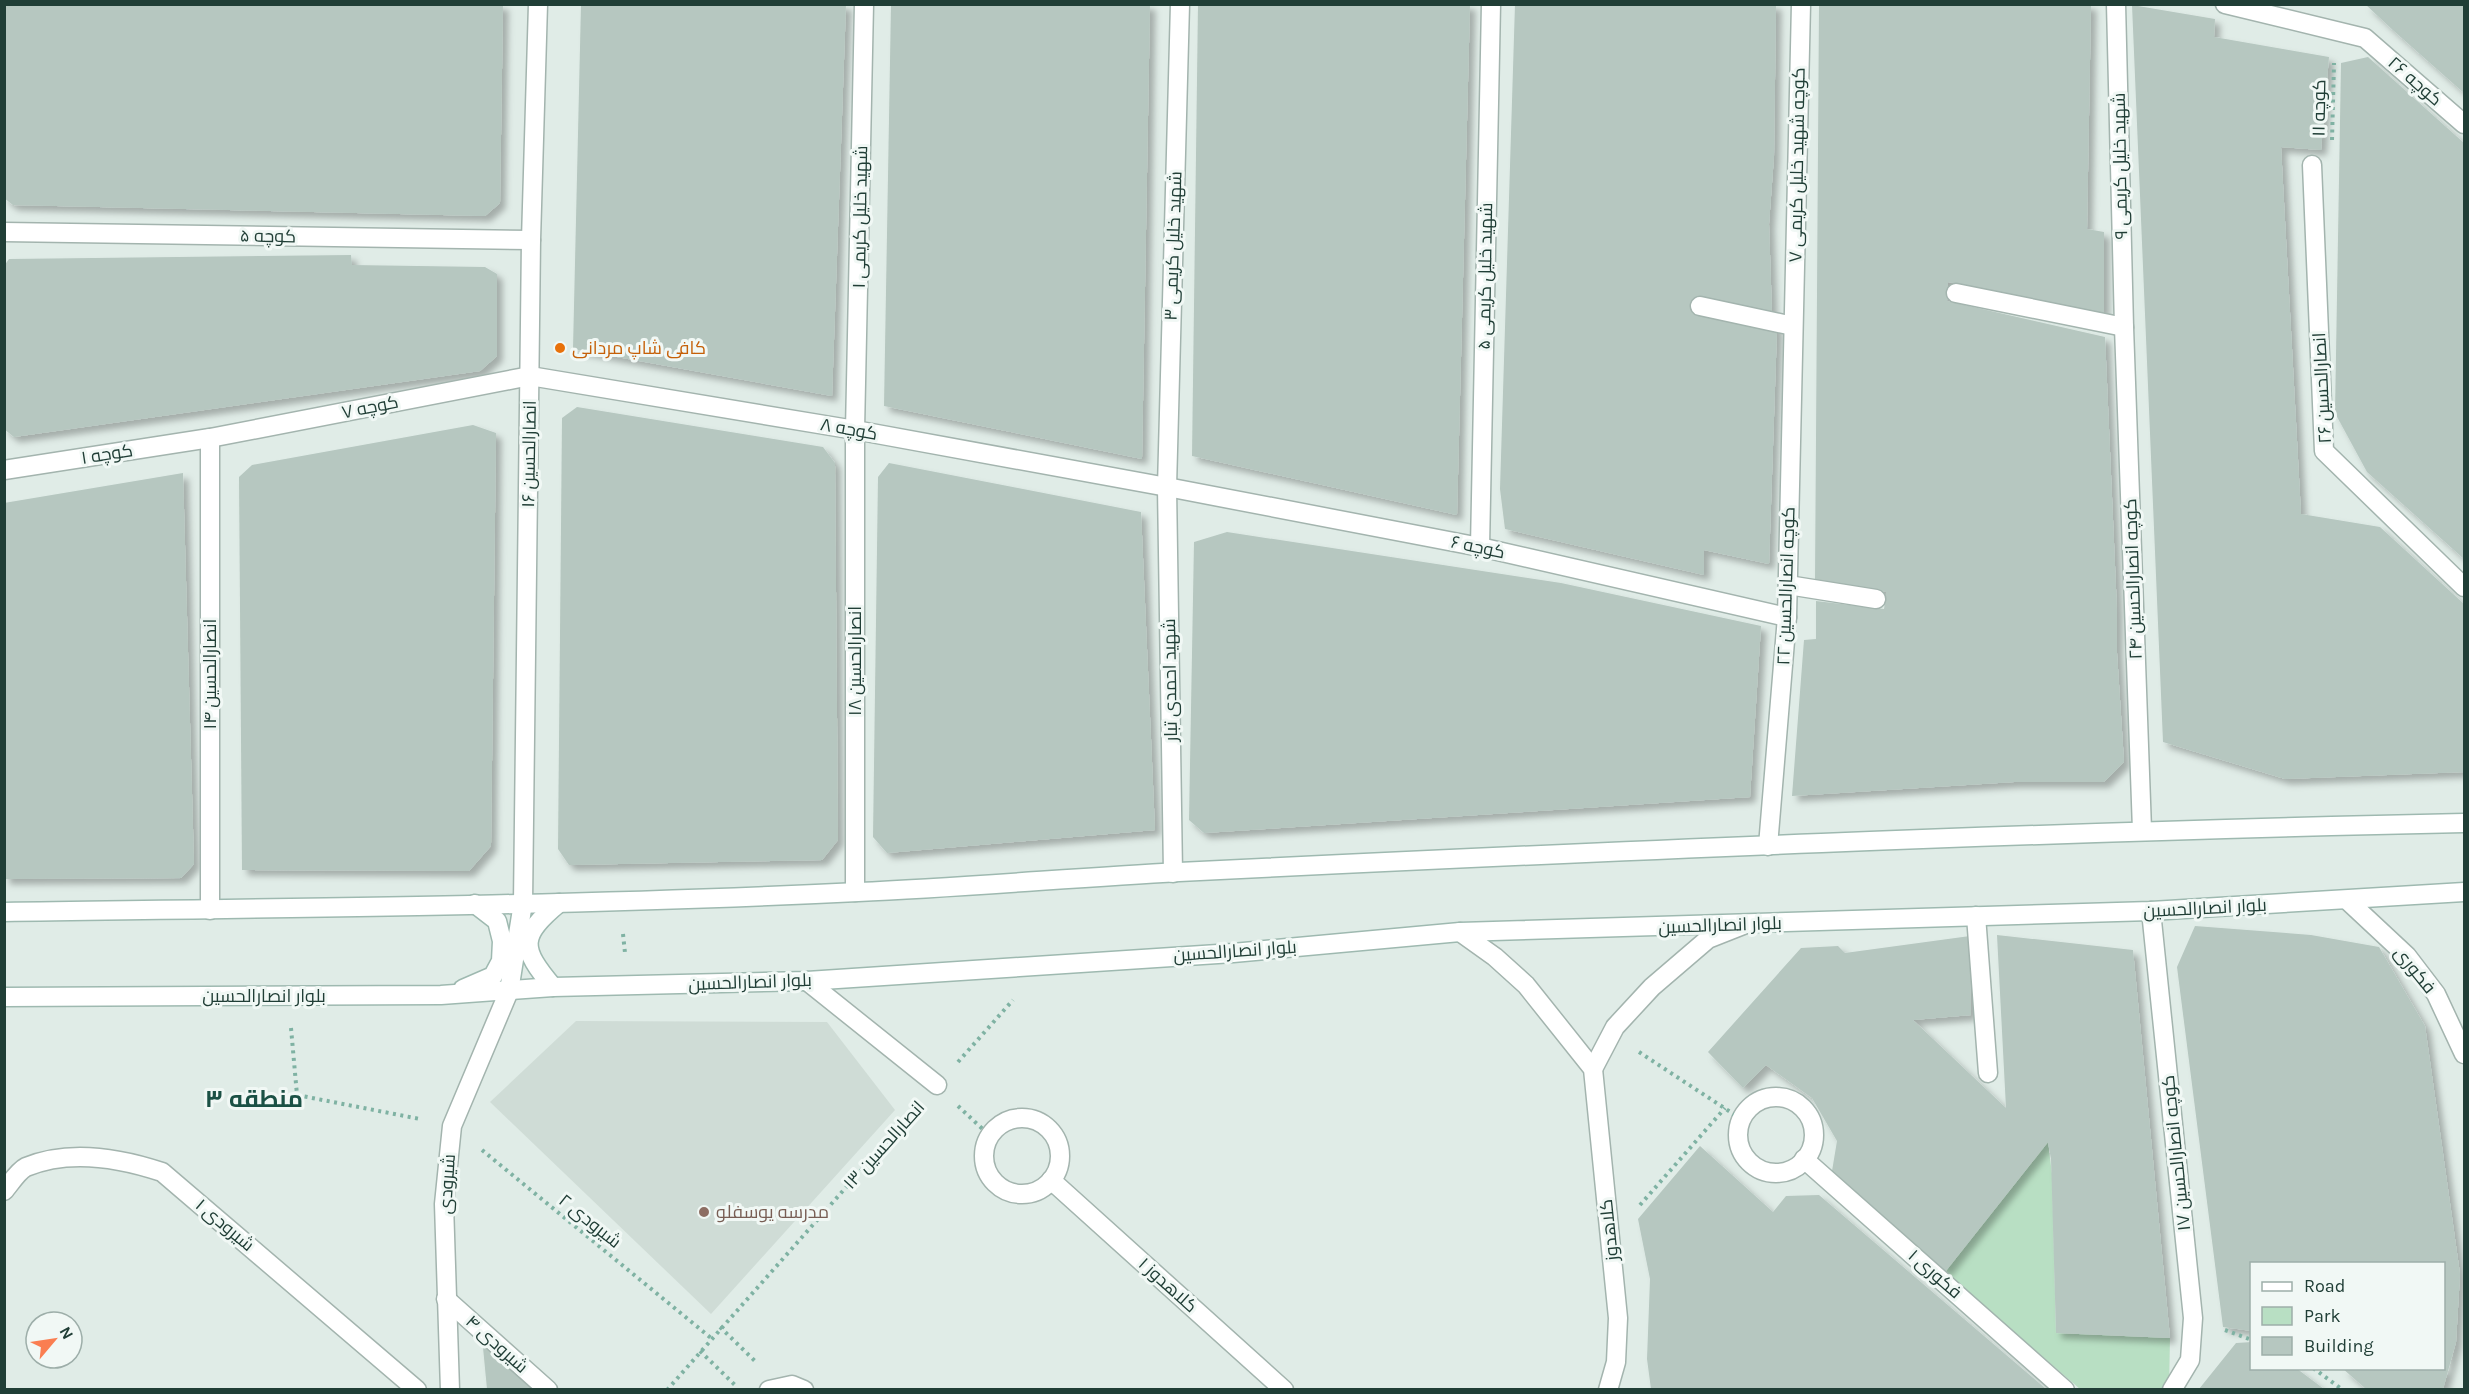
<svg xmlns="http://www.w3.org/2000/svg" width="2469" height="1394" font-family="Karla,Cairo,sans-serif">
<defs>
<filter id="shadow"><feDropShadow dx="5.5" dy="5.5" stdDeviation="3" flood-color="#0004"/></filter>
</defs>
<rect width="100%" height="100%" fill="#e0ece7"/>
<path fill="#cfdcd6" d="M576,1021L827,1022L895,1110L711,1314L490,1102Z"/>
<path fill="#b8dfc3" d="M2048,1142L2052,1174L2056,1333L2170,1338L2169,1389H2080L1945,1272Z"/>
<g fill="#b6c7c0" filter="url(#shadow)">
<path d="M4,4H503L500,203L485,216L13,205L4,198Z"/>
<path d="M581,4H846L832,396L573,349Z"/>
<path d="M891,4H1150L1142,459L884,406Z"/>
<path d="M1198,4H1470L1457,515L1192,456Z"/>
<path d="M1515,4H1776L1774,156L1769,224L1772,314L1777,329L1769,564L1704,550V575L1505,529L1500,489Z"/>
<path d="M1819,4H2091L2087,229L2104,232V313L1948,282L1947,301L2105,337L2117,611V653L2124,762L2104,782H2014L1792,796L1804,640L1816,639V601L1884,609L1886,596V592L1815,581Z"/>
<path d="M2365,4H2464V93L2395,32Z"/>
<path d="M2132,5L2215,19L2214,37L2329,57L2321,150L2281,147L2301,514L2380,527L2464,604V772L2285,779L2163,742Z"/>
<path d="M2368,57L2464,143V559L2367,472L2335,413L2341,63Z"/>
<path d="M351,255L352,265L485,267L497,274V356L480,371L14,437L4,429V266L9,259Z"/>
<path d="M577,407L823,447L835,463L838,840L822,860L569,865L558,849L562,418Z"/>
<path d="M473,425L496,433L491,846L469,871L242,870L239,477L252,465Z"/>
<path d="M889,463L1141,512L1155,830L887,853L873,837L878,477Z"/>
<path d="M183,473L194,864L181,878L4,879V503Z"/>
<path d="M1227,532L1561,583L1761,626L1750,797L1204,833L1189,820L1194,542Z"/>
<path d="M2195,926L2311,935L2379,947L2425,1026L2460,1274L2456,1342L2443,1389H2366L2342,1368H2444V1263H2252V1331L2223,1327L2177,967Z"/>
<path d="M1997,935L2133,950L2170,1338L2056,1333L2051,1159L2048,1142L1945,1272L1832,1171L1837,1141L1812,1098L1766,1065L1743,1088L1708,1052L1801,948L1838,946L1845,953L1970,936L1971,1015L1913,1020L2006,1108Z"/>
<path d="M1700,1146L1773,1212L1786,1196L1819,1195L2046,1389H1651L1647,1359L1650,1279L1638,1219Z"/>
<path d="M482,1337L540,1389H487Z"/>
<path d="M2252,1342V1368H2296L2324,1389H2199L2236,1343Z"/>
</g>
<g fill="none" stroke-linecap="round" stroke-linejoin="round">
<defs>
<path id="service" d="M446,1299L548,1390"/>
<g id="minor">
<path d="M2116,4L2124,327L2142,830"/>
<path d="M2225,4L2365,38L2464,124"/>
<path d="M2312,165L2324,451L2464,587"/>
<path d="M4,232L531,240"/>
<path d="M1956,293L2124,327"/>
<path d="M1700,306L1793,326"/>
<path d="M210,438V910"/>
<path d="M4,470L210,438L530,376L855,430L1167,487L1480,547L1787,617"/>
<path d="M1480,547L1491,4"/>
<path d="M1788,585L1876,599"/>
<path d="M1768,846L1787,617L1801,4"/>
<path d="M1173,873L1167,487L1180,4"/>
<path d="M855,892V430L864,4"/>
<path d="M2347,900L2407,956L2436,994L2464,1054"/>
<path d="M523,903L531,240L538,4"/>
<path d="M2151,911L2193,1318L2190,1360L2172,1390"/>
<path d="M1976,916L1988,1073"/>
<path d="M1460,932L1495,957L1526,985L1593,1069L1618,1318L1616,1362L1608,1390"/>
<path d="M807,981L937,1085"/>
<path d="M1593,1069L1615,1027L1652,987L1708,939L1746,924"/>
<circle cx="1776" cy="1135" r="38"/>
<circle cx="1022" cy="1156" r="38"/>
<path d="M1804,1159L2065,1390"/>
<path d="M1051,1180L1284,1390"/>
<path d="M4,1191C10,1184 18,1171 26,1167C69,1149 120,1158 162,1172L417,1390"/>
<path d="M450,1390L444,1204L452,1126L509,991"/>
<path d="M769,1390L792,1385L804,1390"/>
</g>
<g id="secondary">
<path d="M4,912C289,908 574,906 858,892C965,887 1072,878 1179,872C1607,851 2036,832 2464,823"/>
<path d="M553,987C520,948 519,936 559,903"/>
<path d="M463,989L493,976L501,961L502,941L497,921L475,904"/>
<path d="M509,991L523,903"/>
<path d="M4,997L441,995L553,987L807,981L1233,953L1460,932L2151,911L2464,892"/>
</g>
</defs>
<use href="#service" stroke="#a3b4ae" stroke-width="21"/>
<use href="#minor" stroke="#a3b4ae" stroke-width="21"/>
<use href="#secondary" stroke="#9eb9b0" stroke-width="21"/>
<g stroke="#7fb2a3" stroke-width="4" stroke-dasharray="3 4.5" stroke-linecap="butt">
<path d="M2332,140L2334,63"/>
<path d="M623,934L625,953"/>
<path d="M291,1028L297,1095L420,1119"/>
<path d="M1639,1052L1741,1119"/>
<path d="M958,1062L1013,1000"/>
<path d="M958,1106L990,1136"/>
<path d="M482,1150L711,1338"/>
<path d="M1640,1205L1725,1108"/>
<path d="M720,1327L756,1362"/>
<path d="M2225,1330L2252,1340"/>
<path d="M700,1351L737,1387"/>
<path d="M2313,1368L2343,1390"/>
<path d="M667,1390L917,1107"/>
</g>
<use href="#service" stroke="#fff" stroke-width="18"/>
<use href="#minor" stroke="#fff" stroke-width="18"/>
<use href="#secondary" stroke="#fff" stroke-width="18"/>
</g>
<circle fill="#e8710a" stroke="#f1f8f5" stroke-width="2" cx="560" cy="348" r="6"/>
<circle fill="#8d6e63" stroke="#f1f8f5" stroke-width="2" cx="704" cy="1212" r="6"/>
<g text-anchor="middle" dominant-baseline="central" stroke-width="6" stroke-linejoin="round" paint-order="stroke">
<g font-size="18" fill="#203e36" stroke="#f1f8f5">
<text transform="translate(2415 81) rotate(41)">کوچه ۲۶</text>
<text transform="translate(2319 108) rotate(-89)">کوچه ۱۱</text>
<text transform="translate(1797 165) rotate(-89)">کوچه شهید خلیل کریمی ۷</text>
<text transform="translate(2120 166) rotate(-91)">شهید خلیل کریمی ۹</text>
<text transform="translate(860 217) rotate(-89)">شهید خلیل کریمی ۱</text>
<text transform="translate(268 236) rotate(1)">کوچه ۵</text>
<text transform="translate(1173 246) rotate(-88)">شهید خلیل کریمی ۳</text>
<text transform="translate(1485 276) rotate(-89)">شهید خلیل کریمی ۵</text>
<text transform="translate(2322 388) rotate(-93)">انصارالحسین ۲۶</text>
<text transform="translate(370 407) rotate(-11)">کوچه ۷</text>
<text transform="translate(849 429) rotate(10)">کوچه ۸</text>
<text transform="translate(107 454) rotate(-9)">کوچه ۱</text>
<text transform="translate(529 454) rotate(-89)">انصارالحسین ۱۶</text>
<text transform="translate(1478 547) rotate(12)">کوچه ۶</text>
<text transform="translate(2133 579) rotate(-92)">کوچه انصارالحسین ۲۴</text>
<text transform="translate(1786 586) rotate(-88)">کوچه انصارالحسین ۲۲</text>
<text transform="translate(855 661) rotate(-90)">انصارالحسین ۱۸</text>
<text transform="translate(210 674) rotate(-90)">انصارالحسین ۱۴</text>
<text transform="translate(1170 680) rotate(-91)">شهید احمدی تبار</text>
<text transform="translate(2205 908) rotate(-3)">بلوار انصارالحسین</text>
<text transform="translate(1720 925) rotate(-2)">بلوار انصارالحسین</text>
<text transform="translate(1235 951) rotate(-4)">بلوار انصارالحسین</text>
<text transform="translate(2415 970) rotate(51)">فکوری</text>
<text transform="translate(750 982) rotate(-2)">بلوار انصارالحسین</text>
<text x="264" y="996">بلوار انصارالحسین</text>
<text transform="translate(884 1145) rotate(-48)">انصارالحسین ۱۳</text>
<text transform="translate(2176 1153) rotate(-96)">کوچه انصارالحسین ۱۷</text>
<text transform="translate(447 1184) rotate(-86)">شیرودی</text>
<text transform="translate(590 1221) rotate(39)">شیرودی ۲</text>
<text transform="translate(225 1225) rotate(40)">شیرودی ۱</text>
<text transform="translate(1609 1230) rotate(-96)">کلاهدوز</text>
<text transform="translate(1935 1274) rotate(41)">فکوری ۱</text>
<text transform="translate(1168 1285) rotate(42)">کلاهدوز ۱</text>
<text transform="translate(497 1344) rotate(42)">شیرودی ۴</text>
</g>
<g font-size="18" fill="#c56008" stroke="#f1f8f5" text-anchor="start">
<text x="572" y="348">کافى شاپ مردانى</text>
</g>
<g font-size="18" fill="#785e54" stroke="#f1f8f5" text-anchor="start">
<text x="716" y="1212">مدرسه یوسفلو</text>
</g>
<g font-size="24" font-weight="bold" fill="#1b5145" stroke="#f1f8f5">
<text x="254" y="1099">منطقه ۳</text>
</g>
</g>
<rect width="2469" height="1394" fill="none" stroke="#203e36" stroke-width="12"/>
<rect x="2250" y="1262" width="195" height="108" fill="#f1f8f5" stroke="#9daea9" stroke-width="1.5"/>
<rect x="2262" y="1282" width="30" height="9" fill="#ffffff" stroke="#9daea9" stroke-width="1.5"/>
<text x="2304" y="1292" font-size="18" fill="#203e36">Road</text>
<rect x="2262" y="1307" width="30" height="18" fill="#b8dfc3" stroke="#9daea9" stroke-width="1.5"/>
<text x="2304" y="1322" font-size="18" fill="#203e36">Park</text>
<rect x="2262" y="1337" width="30" height="18" fill="#b6c7c0" stroke="#9daea9" stroke-width="1.5"/>
<text x="2304" y="1352" font-size="18" fill="#203e36">Building</text>
<g transform="translate(54 1340) rotate(61)"><circle r="28" fill="#f1f8f5" stroke="#9daea9" stroke-width="1.5"/>
<path d="M0-4.5L10 22L0 15L-10 22Z" fill="#fa7e51"/>
<text y="-9" font-size="16" font-weight="bold" text-anchor="middle" fill="#203e36">N</text>
</g>
</svg>
